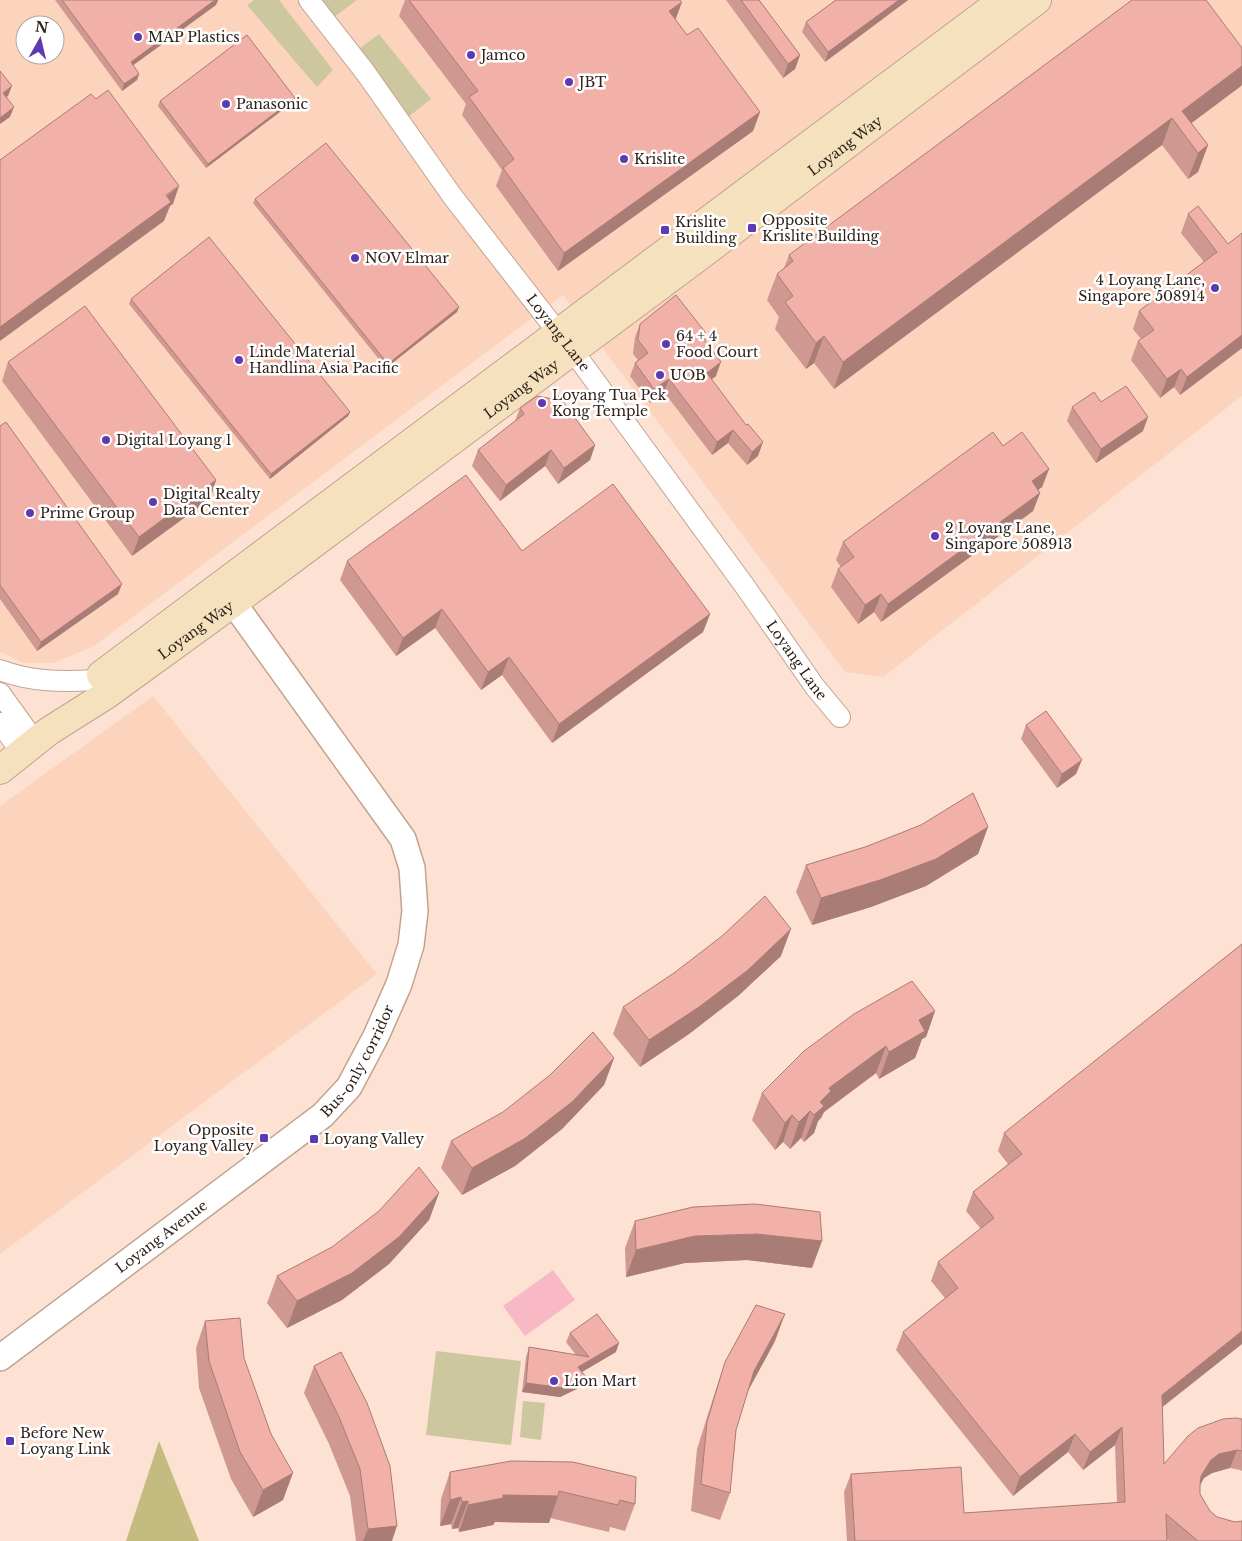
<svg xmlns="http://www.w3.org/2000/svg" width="1242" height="1541" font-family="'Libre Baskerville',serif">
<rect width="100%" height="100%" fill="#fde2d3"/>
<g fill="#fcd4bd" fill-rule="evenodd">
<path d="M0,0H1242V396L883,677L845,672L563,295L94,646L54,663H24L0,652ZM25,25H55V55H25Z"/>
<path d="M153,696L377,974L0,1254V806Z"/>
</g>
<g fill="#ccc79f">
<path d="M254,0H279L333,70L317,87L247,5Z"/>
<path d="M320,0H357L334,17Z"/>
<path d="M379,34L431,99L408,117L356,51Z"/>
<path d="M436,1351L521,1361L511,1445L426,1435Z"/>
<path d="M523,1401L545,1403L541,1440L520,1437Z"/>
</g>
<path fill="#c4bb81" d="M159,1441L199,1541H126Z"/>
<path fill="#f8b8c6" d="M553,1270L575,1300L525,1336L503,1306Z"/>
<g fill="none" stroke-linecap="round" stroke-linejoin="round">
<defs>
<g id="minor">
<path id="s1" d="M309,0L365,72L453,197L584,366L744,585L815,687L840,717"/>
<path d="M0,670C32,682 62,682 95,680"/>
<path d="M0,693L36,743"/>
<path d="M0,723L22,753"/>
</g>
<g id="tertiary">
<path id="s2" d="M0,1358L323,1115L349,1087L376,1036L399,984L411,945L415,911L412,868L403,839L222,587"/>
</g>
<g id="secondary">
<path d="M101,675L1003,0"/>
<path id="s3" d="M0,770L49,731L106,695L266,579L705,252L1037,0"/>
</g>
</defs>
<use href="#minor" stroke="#c2a390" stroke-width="22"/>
<use href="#tertiary" stroke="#c2a390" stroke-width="28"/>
<use href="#secondary" stroke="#c2a390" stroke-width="30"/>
<use href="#minor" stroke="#fff" stroke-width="20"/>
<use href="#tertiary" stroke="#fff" stroke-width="25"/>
<use href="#secondary" stroke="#f5e1be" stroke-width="28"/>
</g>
<g fill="#cf9890">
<path d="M55,0H218L216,5L133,65L139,74L137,80L122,91Z"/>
<path d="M405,0H680L675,19L687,35L760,112L753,131L558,271L496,186L502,170L462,115L466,104L399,16Z"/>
<path d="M726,0H759L800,55L795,69L783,78Z"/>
<path d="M836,0H908L825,62L802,32L806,22Z"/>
<path d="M1242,48V84L1241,86L1191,123L1208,145L1198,172L1188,179L1162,145L834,389L814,363L806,369L775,329L779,317L767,300L777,274L784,268L789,255Z"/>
<path d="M295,98L293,102L206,168L158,106L160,101Z"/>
<path d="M255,199L459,307L457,312L386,368L253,203Z"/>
<path d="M1188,214L1228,244L1242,233V348L1180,395L1174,387L1160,398L1131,360L1138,341L1141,339L1133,329L1139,311L1204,262L1181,233Z"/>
<path d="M131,299L350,412L348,416L270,479L129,304Z"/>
<path d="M640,324L705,341L716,376L711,379L758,456L747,465L728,443L712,455L664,392L650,403L630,376L635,363L638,360L633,354L635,337Z"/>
<path d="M8,362L216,480L210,499L132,556L2,381Z"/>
<path d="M1101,402L1143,431L1096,463L1067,421L1072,407Z"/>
<path d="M520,408L595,445L590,460L558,484L545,466L500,501L472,466L478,450L515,421Z"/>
<path d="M0,426L118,594L37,651L0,599Z"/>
<path d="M1003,446L1049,469L1042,487L1038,490L1040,493L1033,511L881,622L874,612L858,624L831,587L838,569L841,567L836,560L843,542Z"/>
<path d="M522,551L710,614L703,632L552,743L502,675L481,690L435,628L396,656L340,580L347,561Z"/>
<path d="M1026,725L1076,774L1057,788L1021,739Z"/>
<path d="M988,827L978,854L926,886L871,907L812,925L796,892L806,865Z"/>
<path d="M1242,944L1162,1407L1164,1464L1242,1419V1471L1240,1470L1230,1468L1212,1473L1204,1478L1200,1486V1494L1210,1511L1242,1541H1169L1167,1539V1541H847L844,1492L851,1474L964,1513L1117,1503L1115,1445L1083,1470L1068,1452L1013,1496L896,1350L903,1332L945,1298L931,1281L938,1262L981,1229L966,1211L973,1192L1008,1164L998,1151L1004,1133Z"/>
<path d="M781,956L738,996L689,1034L640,1067L613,1034L623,1007Z"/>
<path d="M935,1011L926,1037L922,1039L915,1058L879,1079L876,1073L824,1112L821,1118L818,1121L814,1133L804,1142L801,1138L790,1149L783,1142L775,1150L752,1120L762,1093Z"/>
<path d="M614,1058L604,1085L562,1129L515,1166L462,1195L441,1168L451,1141Z"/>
<path d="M439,1193L429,1220L389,1264L342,1300L287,1328L267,1303L277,1276Z"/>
<path d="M635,1221L812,1268L747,1260L685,1263L626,1277L625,1248Z"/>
<path d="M205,1321L244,1358L283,1500L253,1517L231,1479L199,1388L196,1348Z"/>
<path d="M570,1333L616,1352L582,1372L583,1386L560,1397L522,1392L526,1357L529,1347L576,1355L566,1342Z"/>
<path d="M775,1341L748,1391L736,1430L730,1493L720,1520L691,1511L697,1449L716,1389L725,1362Z"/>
<path d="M341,1352L392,1541H356L350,1496L329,1444L304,1393L314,1366Z"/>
<path d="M511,1461L635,1504L625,1531L610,1527L609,1532L550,1518L549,1523L495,1522L493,1525L459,1532L458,1528L452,1529L451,1524L440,1526L441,1499L450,1472Z"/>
</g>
<g fill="#a97c76">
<path d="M215,0H218L216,5L128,69L131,62Z"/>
<path d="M899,0H908L825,62L828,52Z"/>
<path d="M682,2L675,21L669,11Z"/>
<path d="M800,55L795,69L783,78L788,64Z"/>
<path d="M1242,66V84L1241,86L1181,131L1182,111Z"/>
<path d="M139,74L137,80L122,91L124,84Z"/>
<path d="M12,86L8,96L0,102L3,93Z"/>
<path d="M295,98L293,102L206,168L208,164Z"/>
<path d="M14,107L10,117L0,124V118Z"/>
<path d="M760,112L753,131L558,271L564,253Z"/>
<path d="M1172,118L1162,145L834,389L843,362Z"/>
<path d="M1208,145L1198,172L1188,179L1198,153Z"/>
<path d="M179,186L173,204L170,206L164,221L0,341V327Z"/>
<path d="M459,307L457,312L386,368L388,364Z"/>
<path d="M1242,335V348L1180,395L1187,377Z"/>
<path d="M824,336L814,363L806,369L816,343Z"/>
<path d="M721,362L716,376L702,387L707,373Z"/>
<path d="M1181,369L1174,387L1160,398L1167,379Z"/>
<path d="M669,379L664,392L650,403L654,389Z"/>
<path d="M350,412L348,416L270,479L271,474Z"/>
<path d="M1148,417L1143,431L1096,463L1101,449Z"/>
<path d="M733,430L728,443L712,455L717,442Z"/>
<path d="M763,442L758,456L747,465L752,452Z"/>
<path d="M595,445L590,460L558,484L564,468Z"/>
<path d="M551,450L545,466L500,501L506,485Z"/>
<path d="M1049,469L1042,487L1025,500L1032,481Z"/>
<path d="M216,480L210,499L132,556L139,537Z"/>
<path d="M1040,493L1033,511L881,622L888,604Z"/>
<path d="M122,584L118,594L37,651L41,642Z"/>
<path d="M881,594L874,612L858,624L865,605Z"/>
<path d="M442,609L435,628L396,656L403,638Z"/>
<path d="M710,614L703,632L552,743L559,724Z"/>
<path d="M509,657L502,675L481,690L488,672Z"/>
<path d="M1082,760L1076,774L1057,788L1062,774Z"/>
<path d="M988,827L978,854L926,886L871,907L812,925L821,898Z"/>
<path d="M791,929L781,956L738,996L689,1034L640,1067L649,1040Z"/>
<path d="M935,1011L926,1037L922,1039L915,1058L879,1079L889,1052L919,1020Z"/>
<path d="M886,1046L876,1073L824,1112L821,1118L818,1121L814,1133L804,1142L820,1102L829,1088Z"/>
<path d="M614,1058L604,1085L562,1129L515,1166L462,1195L472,1168Z"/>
<path d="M810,1111L801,1138L790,1149L799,1122Z"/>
<path d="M792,1115L783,1142L775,1150L785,1123Z"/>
<path d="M439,1193L429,1220L389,1264L342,1300L287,1328L297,1301Z"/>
<path d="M757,1234L822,1241L812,1268L747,1260L685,1263L626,1277L636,1250L695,1236Z"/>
<path d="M785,1314L775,1341L744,1398L754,1371Z"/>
<path d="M1242,1331V1344L1155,1413L1162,1395Z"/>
<path d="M619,1343L616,1352L575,1376L578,1367Z"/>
<path d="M586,1377L583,1386L560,1397L522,1392L526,1383Z"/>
<path d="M1122,1427L1115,1445L1083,1470L1090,1452Z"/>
<path d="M1075,1434L1068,1452L1013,1496L1020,1477Z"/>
<path d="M1237,1450L1230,1468L1212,1473L1204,1478L1194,1494L1201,1476L1211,1460L1219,1454Z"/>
<path d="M293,1473L283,1500L253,1517L263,1490Z"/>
<path d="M503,1495L558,1496L549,1523L495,1522L493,1525L459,1532L468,1505Z"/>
<path d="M461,1497L451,1524L440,1526L450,1500Z"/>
<path d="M468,1501L458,1528L452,1529L462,1502Z"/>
<path d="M397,1526L392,1541H363L368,1529Z"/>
</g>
<g fill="#f1b1a8" stroke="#a97c76">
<path d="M62,0H215L131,62L139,74L124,84Z"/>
<path d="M409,0H680L682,2L669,11L687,35L698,28L760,112L564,253L503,168L514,159L469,97L478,91Z"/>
<path d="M741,0H759L800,55L788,64Z"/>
<path d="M836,0H899L828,52L806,22Z"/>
<path d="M1132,0H1206L1242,48V66L1182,111L1208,145L1198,153L1172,118L843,362L824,336L816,343L785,302L793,296L777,274L793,261L789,255Z"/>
<path d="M247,35L295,98L208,164L160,101Z"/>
<path d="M0,71L12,86L3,93L14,107L0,118Z"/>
<path d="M108,90L179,186L166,195L171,202L0,327V160L91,94L96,99Z"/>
<path d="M326,143L459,307L388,364L255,199Z"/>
<path d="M1198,206L1228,244L1242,233V335L1187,377L1181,369L1167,379L1138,341L1154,330L1139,311L1217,252L1188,214Z"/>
<path d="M209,237L350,412L271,474L131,299Z"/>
<path d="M676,295L705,332V341L721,362L707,373L746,425L748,424L763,442L752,452L733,430L717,442L669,379L654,389L635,363L648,353L638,340L640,324Z"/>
<path d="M85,306L216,480L139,537L8,362Z"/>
<path d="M1126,386L1148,417L1101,449L1072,407L1094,392L1101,402Z"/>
<path d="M558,395L595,445L564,468L551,450L506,485L478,450L524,414L520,408L537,396L553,399Z"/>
<path d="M6,422L122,584L41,642L0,585V426Z"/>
<path d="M993,432L1003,446L1022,432L1049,469L1032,481L1040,493L888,604L881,594L865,605L838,569L854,557L843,542Z"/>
<path d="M466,475L522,551L613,484L710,614L559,724L509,657L488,672L442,609L403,638L347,561Z"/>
<path d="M1046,711L1082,760L1062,774L1026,725Z"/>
<path d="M973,793L988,827L936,859L880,880L821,898L806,865L865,847L921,825Z"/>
<path d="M765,896L791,929L748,970L699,1007L649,1040L623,1007L674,973L722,936Z"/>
<path d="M1242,944V1331L1162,1395L1164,1464L1188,1436L1198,1428L1223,1419L1236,1418L1242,1419V1451L1237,1450L1219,1454L1211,1460L1201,1476L1200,1485V1494L1210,1511L1217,1517L1235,1522L1242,1521V1541H1198L1166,1514L1167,1541H855L851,1474L961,1467L964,1513L1125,1502L1122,1427L1090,1452L1075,1434L1020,1477L903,1332L958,1288L938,1262L994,1218L973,1192L1022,1154L1004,1133Z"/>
<path d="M912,981L935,1011L919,1020L925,1031L889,1052L886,1046L829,1088L831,1091L820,1102L824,1106L814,1115L810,1111L799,1122L792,1115L785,1123L762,1093L804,1051L854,1014Z"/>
<path d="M593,1032L614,1058L572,1102L524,1139L472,1168L451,1141L503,1112L550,1075Z"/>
<path d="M419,1167L439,1193L399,1237L352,1273L297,1301L277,1276L332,1247L379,1211Z"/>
<path d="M755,1204L820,1212L822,1241L757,1234L695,1236L636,1250L635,1221L693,1207Z"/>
<path d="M756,1305L785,1314L754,1371L736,1430L730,1493L701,1484L707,1422L725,1362Z"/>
<path d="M597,1314L619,1343L578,1367L586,1377L564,1388L526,1383L529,1347L589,1357L570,1333Z"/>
<path d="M240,1318L244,1358L271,1434L293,1473L263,1490L240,1452L209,1361L205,1321Z"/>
<path d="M341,1352L367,1403L390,1466L397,1526L368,1529L360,1469L339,1417L314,1366Z"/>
<path d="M511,1461L573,1462L636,1477L635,1504L620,1500L618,1505L559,1491L558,1496L503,1495V1498L468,1505V1501L462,1502L461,1497L450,1500V1472Z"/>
</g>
<g fill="#5d3ab2" stroke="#fff" stroke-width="2">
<circle cx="138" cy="37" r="5"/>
<circle cx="471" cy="55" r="5"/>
<circle cx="569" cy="82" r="5"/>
<circle cx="226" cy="104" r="5"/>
<circle cx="624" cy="159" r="5"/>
<rect x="747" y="223" width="10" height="10" rx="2.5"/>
<rect x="660" y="225" width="10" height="10" rx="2.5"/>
<circle cx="355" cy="258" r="5"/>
<circle cx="1215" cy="288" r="5"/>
<circle cx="666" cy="344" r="5"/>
<circle cx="239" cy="360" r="5"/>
<circle cx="660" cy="375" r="5"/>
<circle cx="542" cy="403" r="5"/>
<circle cx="106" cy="440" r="5"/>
<circle cx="153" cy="502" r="5"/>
<circle cx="30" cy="513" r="5"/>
<circle cx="935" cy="536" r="5"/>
<rect x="259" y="1133" width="10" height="10" rx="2.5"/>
<rect x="309" y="1134" width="10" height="10" rx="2.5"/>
<circle cx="554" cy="1381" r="5"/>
<rect x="5" y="1436" width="10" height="10" rx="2.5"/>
</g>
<g text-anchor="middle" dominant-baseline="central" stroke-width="5" stroke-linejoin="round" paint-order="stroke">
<g font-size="14" fill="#2e221b" stroke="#fff" text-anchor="start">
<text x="148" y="37">MAP Plastics</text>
<text x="481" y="55">Jamco</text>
<text x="579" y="82">JBT</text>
<text x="236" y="104">Panasonic</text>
<text x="634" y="159">Krislite</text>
<text x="762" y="220">Opposite<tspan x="762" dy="16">Krislite Building</tspan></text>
<text x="675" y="222">Krislite<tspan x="675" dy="16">Building</tspan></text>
<text x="365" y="258">NOV Elmar</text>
<text x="1205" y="280" text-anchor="end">4 Loyang Lane,<tspan x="1205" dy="16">Singapore 508914</tspan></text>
<text x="676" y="336">64 + 4<tspan x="676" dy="16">Food Court</tspan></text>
<text x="249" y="352">Linde Material<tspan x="249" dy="16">Handlina Asia Pacific</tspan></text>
<text x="670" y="375">UOB</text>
<text x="552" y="395">Loyang Tua Pek<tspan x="552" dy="16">Kong Temple</tspan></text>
<text x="116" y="440">Digital Loyang 1</text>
<text x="163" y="494">Digital Realty<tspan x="163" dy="16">Data Center</tspan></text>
<text x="40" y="513">Prime Group</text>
<text x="945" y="528">2 Loyang Lane,<tspan x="945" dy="16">Singapore 508913</tspan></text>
<text x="254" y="1130" text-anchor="end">Opposite<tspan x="254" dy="16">Loyang Valley</tspan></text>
<text x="324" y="1139">Loyang Valley</text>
<text x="564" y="1381">Lion Mart</text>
<text x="20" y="1433">Before New<tspan x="20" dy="16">Loyang Link</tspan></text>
</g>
<g font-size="14" fill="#2e221b" stroke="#fff">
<text stroke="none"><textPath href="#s3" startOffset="1051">Loyang Way</textPath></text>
<text stroke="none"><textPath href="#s1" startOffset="416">Loyang Lane</textPath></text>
<text stroke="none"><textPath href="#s3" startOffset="646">Loyang Way</textPath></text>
<text stroke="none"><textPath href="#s3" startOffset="241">Loyang Way</textPath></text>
<text stroke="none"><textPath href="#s1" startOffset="821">Loyang Lane</textPath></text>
<text stroke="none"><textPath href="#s2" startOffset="469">Bus-only corridor</textPath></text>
<text stroke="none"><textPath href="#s2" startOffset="202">Loyang Avenue</textPath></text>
</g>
</g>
<g transform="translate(40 40) rotate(8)"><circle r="24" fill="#ffffff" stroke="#aba7a4"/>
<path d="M0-4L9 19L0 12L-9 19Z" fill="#5d3ab2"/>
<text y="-8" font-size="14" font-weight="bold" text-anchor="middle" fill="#2e221b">N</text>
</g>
</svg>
